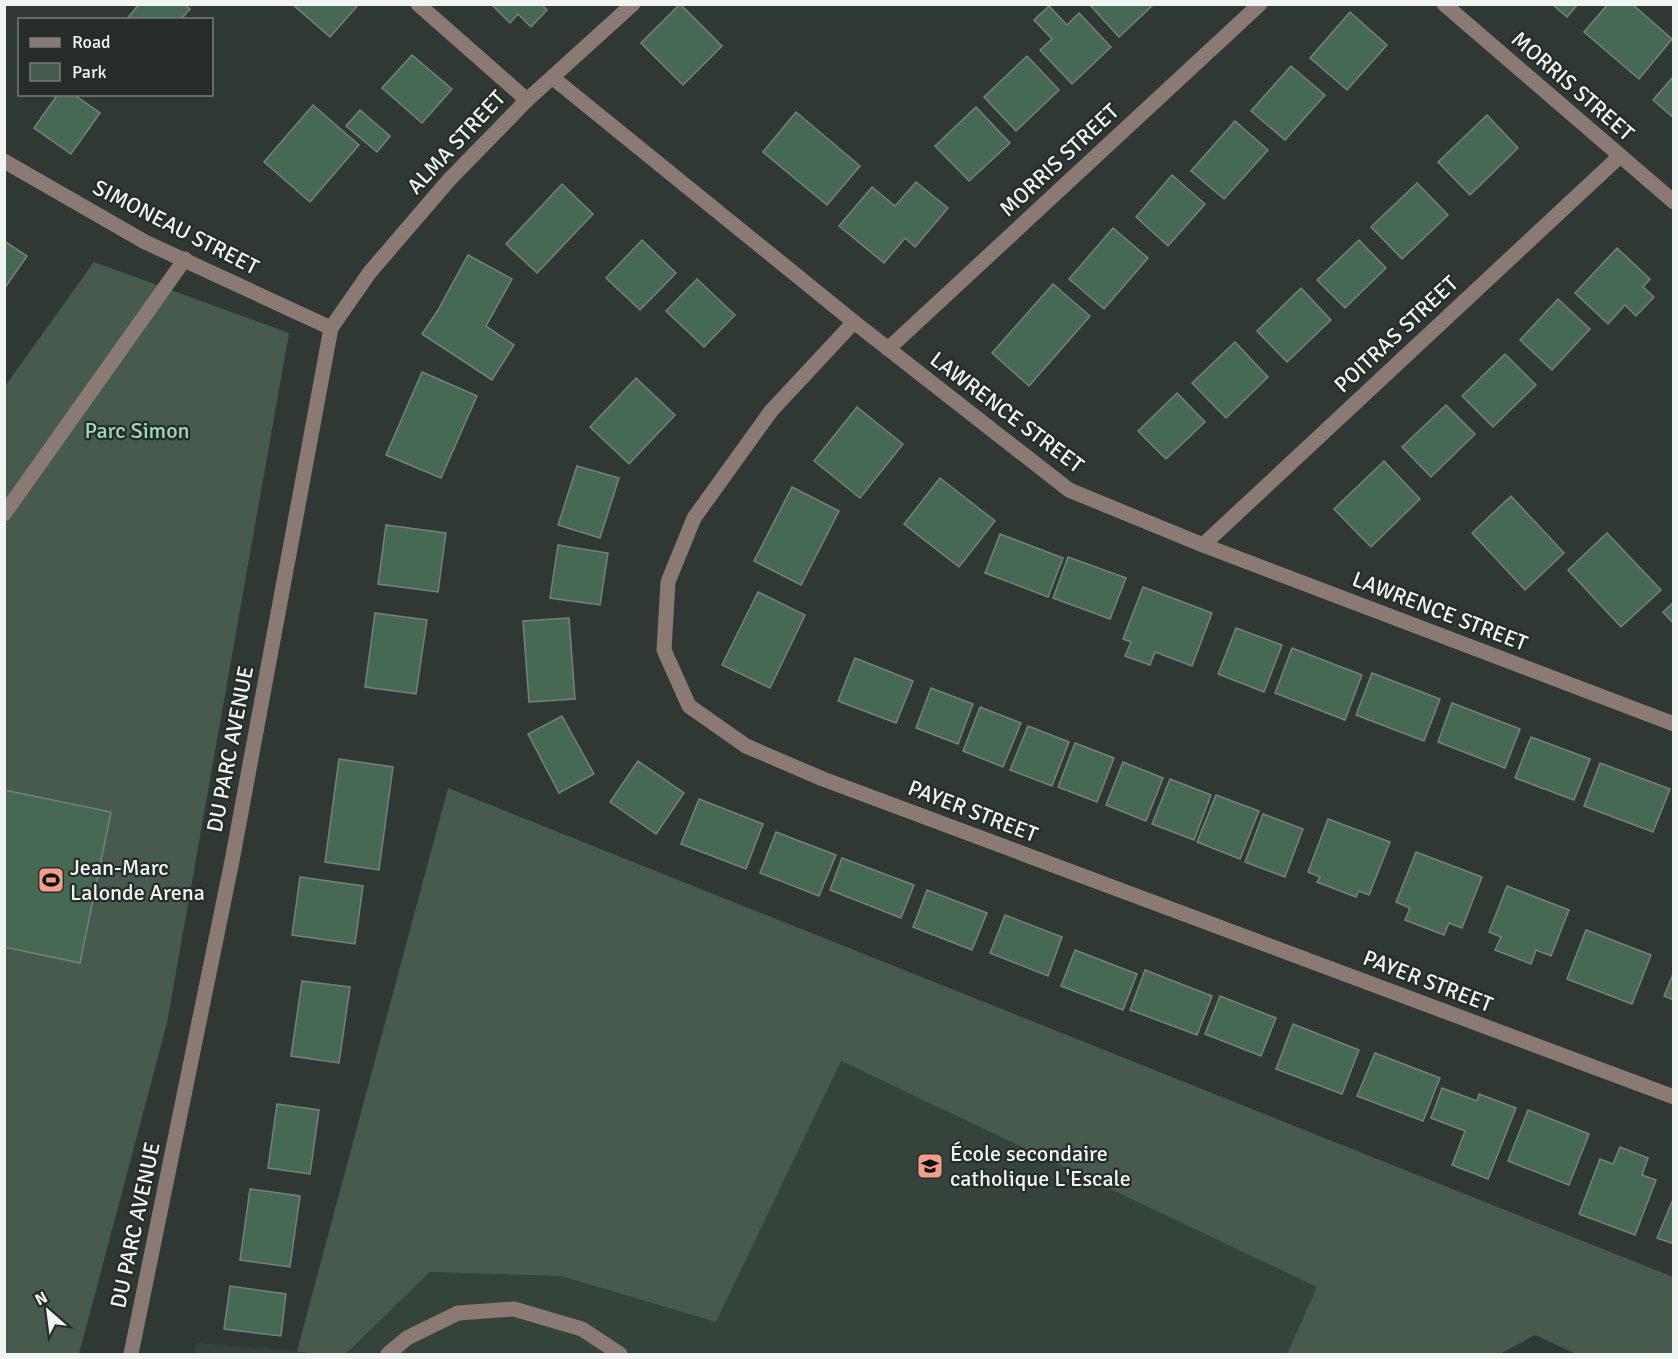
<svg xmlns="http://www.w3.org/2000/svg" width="1678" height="1359" font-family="Signika,sans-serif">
<rect width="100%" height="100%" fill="#303833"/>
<g fill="#35443b">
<path d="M840,1061L1373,1305L1362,1354H347L430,1272L561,1276L716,1322Z"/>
<path d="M197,1343L297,1351L314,1354H194Z"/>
</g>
<g fill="#465a4e">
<path d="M94,262L289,333L167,1023L79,1354H5V386Z"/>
<path d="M448,788L1673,1277V1354H1576L1535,1335L1500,1354H1287L1317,1287L841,1061L716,1322L561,1276L430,1272L346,1354H314L297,1351Z"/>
</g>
<g fill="#466954" stroke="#77817b" stroke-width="1.5">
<path d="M139,4H184L190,9L180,20H126Z"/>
<path d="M292,4H359L330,37Z"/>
<path d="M491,4H541L547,10L531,27L518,14L510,23Z"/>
<path d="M680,4L722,46L683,85L641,43Z"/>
<path d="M1089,4H1154L1119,37Z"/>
<path d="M1552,4H1578L1567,17Z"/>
<path d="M1608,4H1632L1672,39L1639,79L1584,32Z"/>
<path d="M1049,6L1067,25L1079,13L1111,47L1072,84L1040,50L1052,39L1034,20Z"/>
<path d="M1350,12L1387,45L1347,90L1310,58Z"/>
<path d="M412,55L452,89L422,123L382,88Z"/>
<path d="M1027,56L1059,90L1016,131L984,97Z"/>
<path d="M1291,66L1325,95L1285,140L1251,111Z"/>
<path d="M1674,76V118L1653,100Z"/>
<path d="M58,94H73L100,113L71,154L34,128Z"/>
<path d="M313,105L359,145L310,202L264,162Z"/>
<path d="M976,107L1010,143L969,181L935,146Z"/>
<path d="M360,110L390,136L377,152L346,126Z"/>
<path d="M796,112L860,166L827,205L763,152Z"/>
<path d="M1487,115L1518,148L1470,195L1438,162Z"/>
<path d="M1235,121L1268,150L1224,199L1191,171Z"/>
<path d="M1172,175L1205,204L1168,246L1136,217Z"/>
<path d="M916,182L948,208L915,247L905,238L884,263L839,226L872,187L895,206Z"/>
<path d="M1417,183L1448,215L1402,259L1371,227Z"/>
<path d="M562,184L593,214L537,273L506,244Z"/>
<path d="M1113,228L1148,258L1104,309L1069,279Z"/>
<path d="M642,240L676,273L640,310L606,278Z"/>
<path d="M1359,240L1386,268L1345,308L1317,280Z"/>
<path d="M4,241L27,256L4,289Z"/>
<path d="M1617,248L1650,279L1643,287L1654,297L1636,316L1625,305L1608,324L1575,293Z"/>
<path d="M468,255L512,279L486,326L514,345L492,380L422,334L438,310Z"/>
<path d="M697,279L735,315L704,347L666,311Z"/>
<path d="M1053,284L1090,316L1029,386L992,353Z"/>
<path d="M1301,288L1331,320L1287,362L1257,331Z"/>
<path d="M1558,299L1590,329L1552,370L1520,340Z"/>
<path d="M1235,342L1268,377L1226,418L1192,383Z"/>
<path d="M1505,354L1536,385L1493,427L1462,396Z"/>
<path d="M422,372L477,396L441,478L386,455Z"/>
<path d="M636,378L675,415L629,464L590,427Z"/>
<path d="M1177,393L1205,422L1166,459L1138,431Z"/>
<path d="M1446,405L1475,434L1431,477L1402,447Z"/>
<path d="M857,407L903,444L860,498L814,461Z"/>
<path d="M1384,461L1420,499L1371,547L1334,509Z"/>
<path d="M577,466L619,478L600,538L558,525Z"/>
<path d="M940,478L995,521L959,567L904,524Z"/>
<path d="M792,487L839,511L801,585L754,561Z"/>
<path d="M1511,496L1564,553L1525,590L1472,533Z"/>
<path d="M386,525L446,533L438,592L378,584Z"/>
<path d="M1607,533L1661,590L1621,627L1568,570Z"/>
<path d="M1000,534L1063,558L1048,597L985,573Z"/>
<path d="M558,545L608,553L600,605L550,598Z"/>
<path d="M1068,557L1126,578L1110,619L1053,598Z"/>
<path d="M1143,587L1212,613L1192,666L1155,652L1150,665L1125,656L1131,642L1123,639Z"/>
<path d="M758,592L805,615L770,688L722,665Z"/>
<path d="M1674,602V624L1663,612Z"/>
<path d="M375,613L427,620L416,694L365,687Z"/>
<path d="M569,618L575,699L529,702L523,621Z"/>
<path d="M1236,628L1282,645L1264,692L1218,674Z"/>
<path d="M1292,648L1362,675L1345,720L1275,693Z"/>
<path d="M855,658L913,681L896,723L838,701Z"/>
<path d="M1372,673L1440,699L1424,741L1356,715Z"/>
<path d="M931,688L973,704L958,744L916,728Z"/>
<path d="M1452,703L1520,729L1505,768L1438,742Z"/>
<path d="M980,707L1021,723L1003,767L963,751Z"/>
<path d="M562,716L594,774L559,793L528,734Z"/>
<path d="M1028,726L1069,742L1052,786L1010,770Z"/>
<path d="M1531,737L1590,759L1574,800L1515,778Z"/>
<path d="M1075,743L1114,758L1097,802L1058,787Z"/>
<path d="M339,759L393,767L379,870L325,862Z"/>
<path d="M638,761L684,793L656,834L610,802Z"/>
<path d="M1123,762L1163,778L1146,821L1106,805Z"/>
<path d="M1600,763L1670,789L1653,832L1584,806Z"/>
<path d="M1170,779L1211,795L1194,840L1152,824Z"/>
<path d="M4,790L111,812L80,963L4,947Z"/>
<path d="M1216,795L1259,811L1240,859L1197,842Z"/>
<path d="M699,799L763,824L746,869L681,844Z"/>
<path d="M1263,814L1303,829L1285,877L1245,862Z"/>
<path d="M1328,819L1390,842L1369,895L1359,891L1356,897L1317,882L1320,877L1308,872Z"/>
<path d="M776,832L836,855L819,896L760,873Z"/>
<path d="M1416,852L1482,877L1462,928L1449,923L1444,935L1405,920L1410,908L1396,902Z"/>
<path d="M842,858L914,885L901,918L830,890Z"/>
<path d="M300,877L363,886L355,944L292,935Z"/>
<path d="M1507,886L1569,910L1551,956L1536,950L1531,964L1495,950L1501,937L1489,932Z"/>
<path d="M927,890L987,913L972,950L913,927Z"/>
<path d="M1005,915L1062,937L1048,976L990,953Z"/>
<path d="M1586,930L1651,955L1632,1004L1567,979Z"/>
<path d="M1075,950L1137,974L1123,1010L1061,986Z"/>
<path d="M1145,970L1212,996L1197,1035L1130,1010Z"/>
<path d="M1674,972V1000L1664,996Z"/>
<path d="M302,981L350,987L339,1063L291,1056Z"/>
<path d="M1220,996L1276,1018L1261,1056L1205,1034Z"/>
<path d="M1293,1024L1359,1050L1342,1094L1276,1069Z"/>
<path d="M1375,1053L1440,1078L1423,1121L1357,1096Z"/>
<path d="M1442,1088L1477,1101L1479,1094L1516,1108L1488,1179L1452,1165L1465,1131L1431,1118Z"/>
<path d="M277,1104L319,1110L310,1174L268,1168Z"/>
<path d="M1528,1110L1589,1134L1569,1185L1508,1161Z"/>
<path d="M1620,1147L1648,1158L1642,1175L1656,1180L1635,1235L1579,1214L1600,1159L1613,1164Z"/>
<path d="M250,1189L300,1196L290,1267L240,1260Z"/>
<path d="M1674,1197V1244L1657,1238Z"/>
<path d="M230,1286L286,1294L281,1336L224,1329Z"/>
</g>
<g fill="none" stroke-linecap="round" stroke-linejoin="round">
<g stroke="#8b7974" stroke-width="15">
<path d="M418,4L527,100"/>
<path d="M1444,4L1674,202"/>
<path d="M553,78L854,322L1069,490L1203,545L1674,724"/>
<path d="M4,161L145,242L331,328"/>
<path d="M854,322L771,411L694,518L668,582L664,650L689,706L746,746L823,779L1674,1097"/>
<path d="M888,349L1260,4"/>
<path d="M4,514L185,259"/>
<path d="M1203,545L1620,156"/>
<path d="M131,1354L232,861L331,328L370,272L449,180L527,100L633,4"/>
<path d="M388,1354L407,1338L458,1313L514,1309L582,1329L620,1354"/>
</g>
</g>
<defs>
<symbol id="stadium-square" viewBox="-11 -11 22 22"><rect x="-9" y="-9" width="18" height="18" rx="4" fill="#f49e89" stroke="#262d29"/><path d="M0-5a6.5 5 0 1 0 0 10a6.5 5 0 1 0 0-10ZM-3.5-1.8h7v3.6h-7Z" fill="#111"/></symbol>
<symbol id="school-square" viewBox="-11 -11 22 22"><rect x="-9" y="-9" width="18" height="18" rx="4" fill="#f49e89" stroke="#262d29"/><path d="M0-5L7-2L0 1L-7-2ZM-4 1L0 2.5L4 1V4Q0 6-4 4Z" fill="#111"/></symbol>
</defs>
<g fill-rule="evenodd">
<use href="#stadium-square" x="36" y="865" width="30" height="30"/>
<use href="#school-square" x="915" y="1151" width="30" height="30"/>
</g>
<g text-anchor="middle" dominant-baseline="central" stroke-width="4.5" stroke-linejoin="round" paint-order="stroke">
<g font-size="22" fill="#f0f5f2" stroke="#262d29">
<text transform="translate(1573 86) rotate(41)">MORRIS STREET</text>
<text transform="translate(456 142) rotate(-47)">ALMA STREET</text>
<text transform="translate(1059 160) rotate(-43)">MORRIS STREET</text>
<text transform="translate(176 227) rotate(27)">SIMONEAU STREET</text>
<text transform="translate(1396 334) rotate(-43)">POITRAS STREET</text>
<text transform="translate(1007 412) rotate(37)">LAWRENCE STREET</text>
<text transform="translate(1440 611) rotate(21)">LAWRENCE STREET</text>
<text transform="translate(230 749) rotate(-79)">DU PARC AVENUE</text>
<text transform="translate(973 811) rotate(21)">PAYER STREET</text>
<text transform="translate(1428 981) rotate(21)">PAYER STREET</text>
<text transform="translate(135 1225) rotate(-78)">DU PARC AVENUE</text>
</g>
<g font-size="22" fill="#9cdbb6" stroke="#262d29">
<text x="137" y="430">Parc Simon</text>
</g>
<g font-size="22" fill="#f0f5f2" stroke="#262d29" text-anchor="start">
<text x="70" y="867">Jean-Marc<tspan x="70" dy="25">Lalonde Arena</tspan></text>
<text x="950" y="1153">École secondaire<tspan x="950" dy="25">catholique L'Escale</tspan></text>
</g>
</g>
<rect width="1678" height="1359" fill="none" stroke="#f0f5f2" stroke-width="12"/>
<rect x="18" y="18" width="195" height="78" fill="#262d29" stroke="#777d79" stroke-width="1.5"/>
<rect x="30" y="38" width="30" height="9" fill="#8b7974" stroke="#777d79" stroke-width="1.5"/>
<text x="72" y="48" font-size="18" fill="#f0f5f2">Road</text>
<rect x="30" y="63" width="30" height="18" fill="#465a4e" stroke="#777d79" stroke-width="1.5"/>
<text x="72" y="78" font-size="18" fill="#f0f5f2">Park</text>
<g transform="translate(48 1311) rotate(332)" stroke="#262d29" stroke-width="4.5" paint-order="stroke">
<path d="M0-4.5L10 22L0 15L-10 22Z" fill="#f0f5f2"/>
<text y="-9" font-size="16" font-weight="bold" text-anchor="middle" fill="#f0f5f2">N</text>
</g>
</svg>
